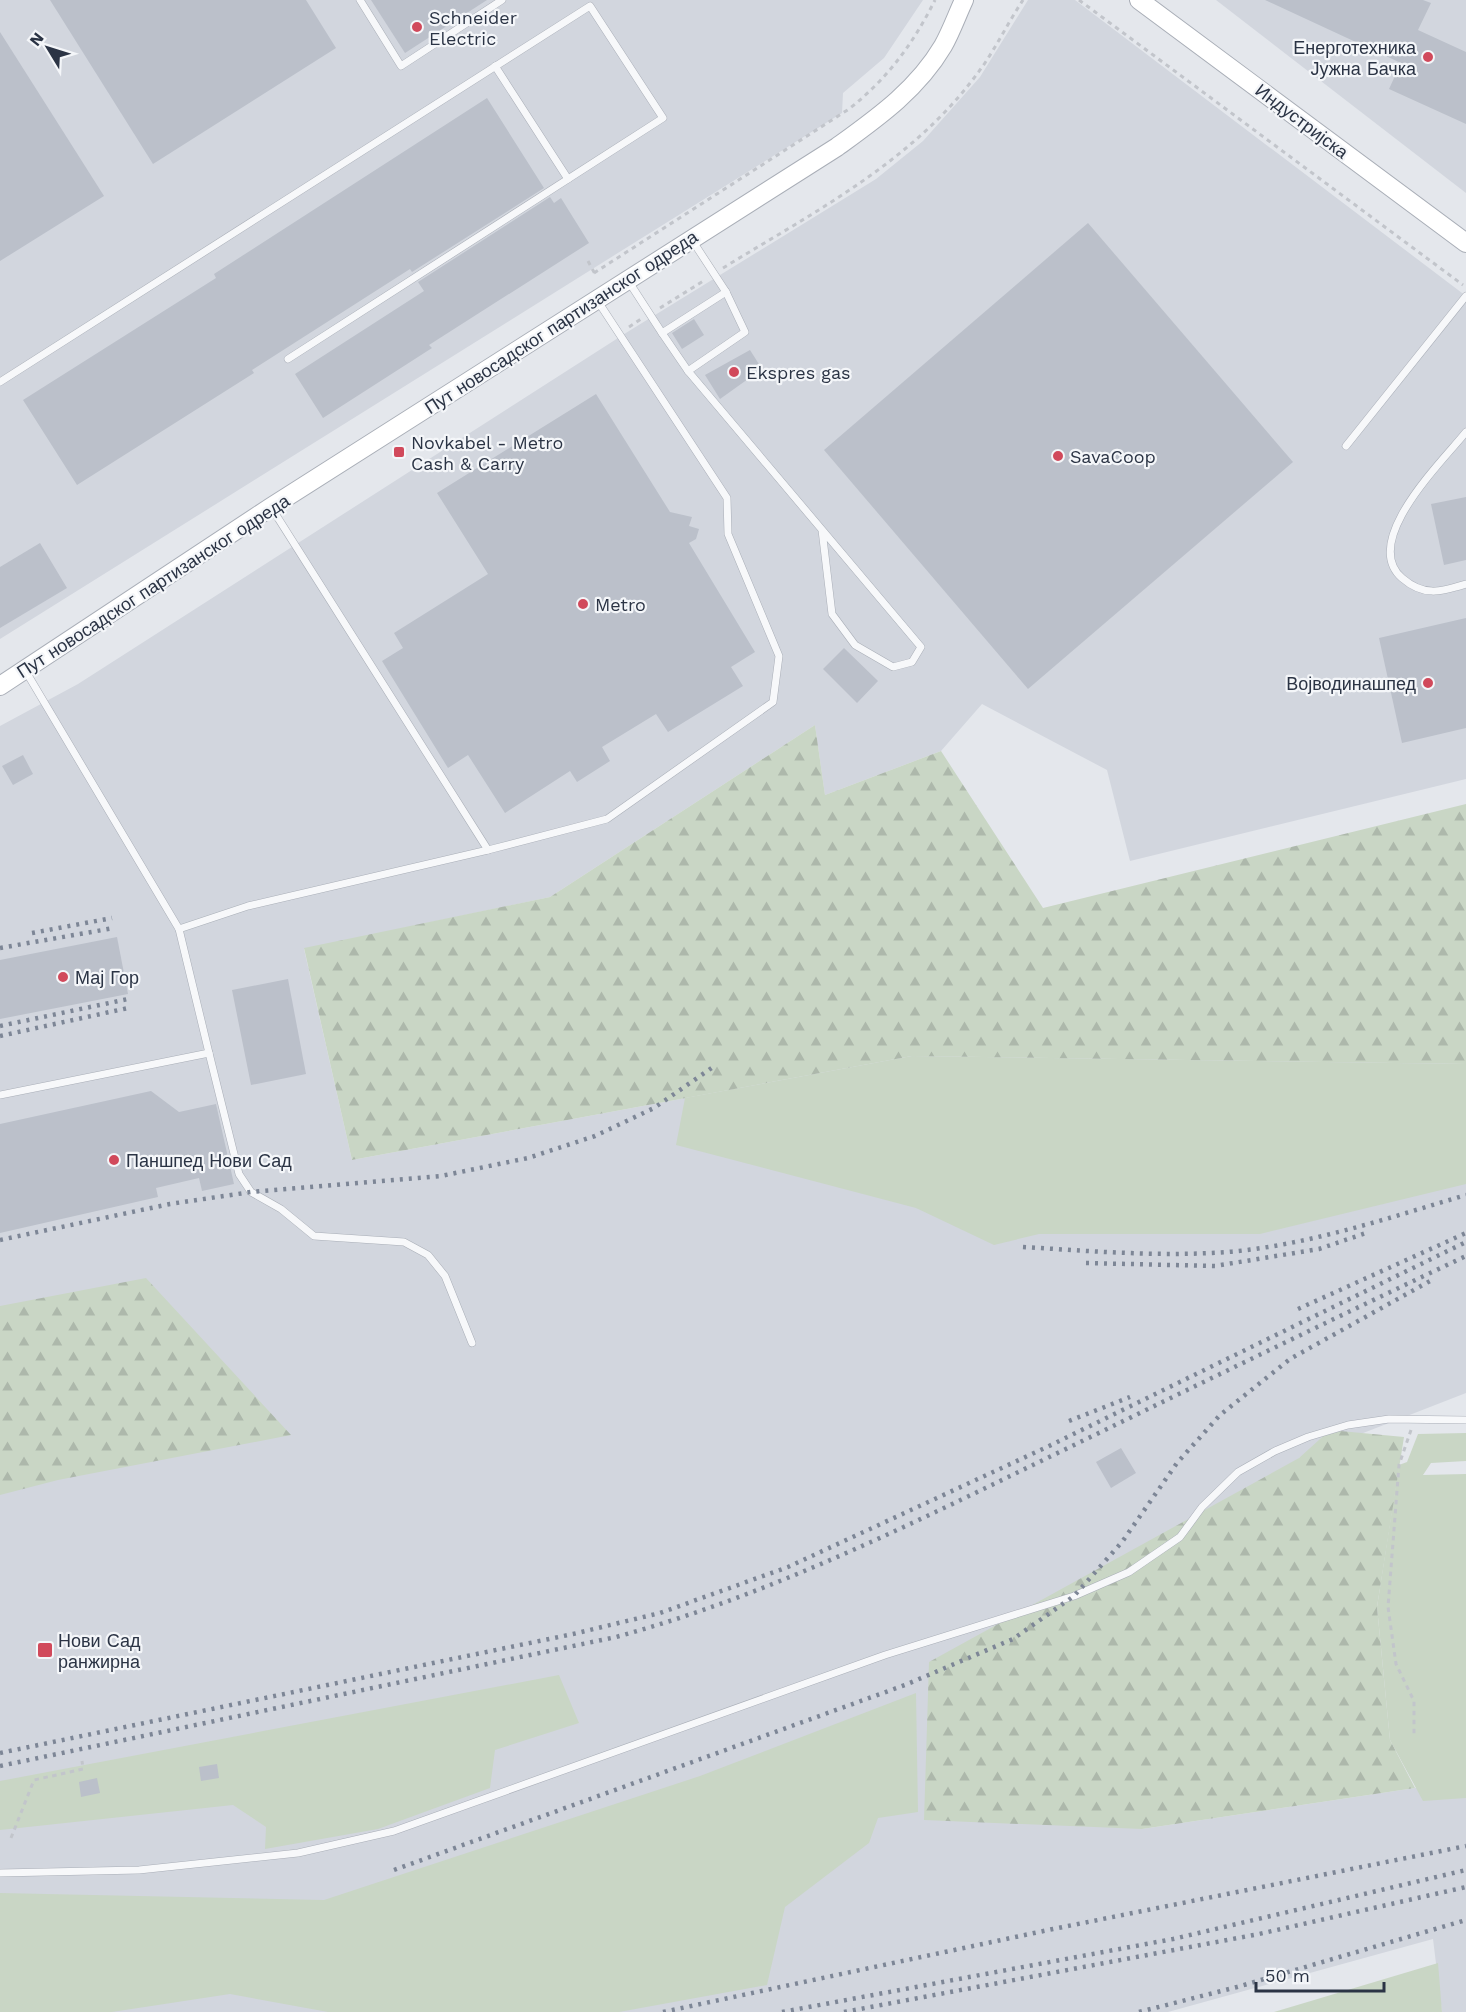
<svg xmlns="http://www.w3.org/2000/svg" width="1466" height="2012" font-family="'Work Sans',sans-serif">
<defs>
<pattern id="forest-firs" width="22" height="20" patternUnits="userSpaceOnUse" patternTransform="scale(1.5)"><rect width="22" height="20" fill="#c9d6c5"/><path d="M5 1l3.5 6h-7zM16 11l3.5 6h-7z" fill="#adb8ab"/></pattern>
</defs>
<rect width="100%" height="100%" fill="#e4e7ec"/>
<g fill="#d2d6de">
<path d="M0,0H923L884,58L843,93L842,113L0,639Z"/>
<path d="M1028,0H1075L1466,296V779L1130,861L1107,770L982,704L941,751L825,795L815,725L550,897L304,949L352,1160L912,1056L1466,1064V1393L1299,1458L1142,1829L1415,1788L1466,1785V2012H1442L1433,1939L1168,2012H0V726L78,684L629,331L876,179L923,141L980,77Z"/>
<path d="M1216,0H1466V193Z"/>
</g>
<g fill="#c9d6c5">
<path d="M912,1056L1466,1064V1184L1260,1234H1039L994,1245L916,1208L676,1145L685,1098Z"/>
<path d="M1466,1433V1461L1431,1463L1423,1475L1466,1474V1798L1423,1801L1390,1740L1377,1607L1399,1465L1407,1462L1418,1434Z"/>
<path d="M559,1675L579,1723L495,1750L490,1788L378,1829L265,1849L266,1827L233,1805L0,1830V1781Z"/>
<path d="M916,1693L918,1812L878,1818L869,1843L785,1907L767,1985L619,2012H328L230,1994L112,2012H0V1893L324,1900L700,1776Z"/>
<path d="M1438,1963L1442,2012H1274Z"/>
</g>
<g fill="url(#forest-firs)">
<path d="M815,725L825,795L941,751L1043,908L1466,804V1064L912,1056L352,1160L304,948L550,897Z"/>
<path d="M146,1278L291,1435L58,1480L0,1495V1306Z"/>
<path d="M1330,1430L1404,1437L1377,1607L1390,1740L1415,1788L1142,1829L924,1820L929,1662L1299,1458Z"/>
</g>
<g fill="#bbc0ca">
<path d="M50,0H306L336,48L153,164Z"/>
<path d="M371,0H487L405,53Z"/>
<path d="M1265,0H1423L1431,3L1418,30L1466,52V124L1389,89L1401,63Z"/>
<path d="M0,32L104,196L0,261Z"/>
<path d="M487,98L544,188L412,272L410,269L252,370L254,373L77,485L23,400L216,278L214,274Z"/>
<path d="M550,197L554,203L561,198L589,243L429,345L432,348L323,418L295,374L424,291L418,282Z"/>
<path d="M1088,223L1293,462L1028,689L824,450Z"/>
<path d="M694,319L704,335L682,349L672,333Z"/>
<path d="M750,350L762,369L720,399L705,375Z"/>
<path d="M596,394L670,512L692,517L689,526L699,529L696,539L689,543L755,652L731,667L743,686L668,732L656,714L602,747L610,761L577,782L570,771L505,813L468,755L448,768L382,661L403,648L394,633L488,574L437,493Z"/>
<path d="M1466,497V560L1444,565L1431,504Z"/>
<path d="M40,543L67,588L0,628V567Z"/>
<path d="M1466,618V728L1402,743L1379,638Z"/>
<path d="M844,648L878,681L857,703L823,669Z"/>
<path d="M23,755L33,774L13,785L2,766Z"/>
<path d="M117,937L128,994L0,1019V960Z"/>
<path d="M288,979L306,1074L251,1085L232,990Z"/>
<path d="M151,1091L179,1112L216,1104L234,1184L202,1191L199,1178L156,1188L158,1197L0,1233V1124Z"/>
<path d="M1121,1448L1136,1473L1111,1488L1096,1462Z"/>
<path d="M217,1764L219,1778L201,1781L199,1767Z"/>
<path d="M97,1778L100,1793L81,1797L79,1782Z"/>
</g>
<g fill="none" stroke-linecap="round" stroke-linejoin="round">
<defs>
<g id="lane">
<path d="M360,0L401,66L502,0"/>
<path d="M495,66L568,179"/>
<path d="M629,282L662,333L726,292L692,240"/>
<path d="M662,333L688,371L921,647L912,662L893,667L855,645L832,614L822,530"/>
<path d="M688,371L745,332L726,292"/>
<path d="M0,382L590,6L663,118L288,359"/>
<path d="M1466,432C1442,462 1360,541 1402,578C1424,597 1440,592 1466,584"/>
<path d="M1346,446L1466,296"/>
<path d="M25,670L179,929L248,906L488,850L271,507"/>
<path d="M488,850L607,819L773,702L779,656L728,534L727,498L597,300"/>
<path d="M209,1053L239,1174L251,1192L281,1209L314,1236L404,1242L428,1255L445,1276L472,1343"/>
<path d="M0,1095L209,1053L179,929"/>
<path d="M0,1873L139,1870L298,1853L394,1831L885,1655L1074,1596L1129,1572L1180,1537L1202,1507L1238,1472L1275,1451L1308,1437L1348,1425L1389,1419L1466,1420"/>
</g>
<g id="secondary">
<path d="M1139,0L1466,243"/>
<path d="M0,686L271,507L837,147C877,118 917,90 943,46C951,32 957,15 964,0"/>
</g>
</defs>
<use href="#lane" stroke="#a9aeb7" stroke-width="8"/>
<use href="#secondary" stroke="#a9aeb7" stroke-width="20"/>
<g stroke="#c2c5cb" stroke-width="3" stroke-dasharray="4.5 4.5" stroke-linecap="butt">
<path d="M1079,0L1463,285"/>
<path d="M588,261L595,274"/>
<path d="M723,268C814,212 912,162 977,74C994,52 1007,24 1023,0"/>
<path d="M594,273L849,109C888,78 913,44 935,0"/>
<path d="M660,308L705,280"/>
<path d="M629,327L641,319"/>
<path d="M1411,1430L1399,1465L1388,1607L1396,1664L1414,1701V1735"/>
<path d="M11,1838L34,1780L83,1769L82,1761"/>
</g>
<use href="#lane" stroke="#f7f8fa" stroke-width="7"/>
<use href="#secondary" stroke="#fff" stroke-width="18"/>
<g stroke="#7d8696" stroke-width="4.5" stroke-dasharray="3 6" stroke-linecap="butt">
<path d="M32,933L112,918"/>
<path d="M0,948L114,928"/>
<path d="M0,1026L128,999"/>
<path d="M0,1036L128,1008"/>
<path d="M0,1240L170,1204L251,1192L441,1176L528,1158L595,1136L654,1108L713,1067"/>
<path d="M1023,1247C1091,1251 1159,1257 1228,1252C1309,1245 1388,1218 1466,1195"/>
<path d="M1086,1263L1215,1266L1319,1249L1369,1232"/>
<path d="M1298,1309L1466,1233"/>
<path d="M1069,1421L1130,1397"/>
<path d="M0,1753L573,1634L660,1613L788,1567L1047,1447L1466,1242"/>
<path d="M0,1766L616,1637C763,1597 899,1530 1035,1464C1179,1394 1322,1324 1466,1256"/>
<path d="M394,1870L905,1685L1013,1639L1074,1596L1122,1542L1177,1463L1220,1415L1290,1359L1430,1281"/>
<path d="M663,2012L1053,1929L1466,1846"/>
<path d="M782,2012L1173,1939L1466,1870"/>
<path d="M844,2012L1259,1934L1466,1887"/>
<path d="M1139,2012L1237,1987L1466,1920"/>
</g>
</g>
<g fill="#d1495b" stroke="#f4f6f9" stroke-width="2">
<circle cx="417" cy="27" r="6"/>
<circle cx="1428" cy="57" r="6"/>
<circle cx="734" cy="372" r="6"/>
<rect x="393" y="446" width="12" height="12" rx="3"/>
<circle cx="1058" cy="456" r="6"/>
<circle cx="583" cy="604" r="6"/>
<circle cx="1428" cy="683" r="6"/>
<circle cx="63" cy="977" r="6"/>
<circle cx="114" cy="1160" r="6"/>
<rect x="37" y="1642" width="16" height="16" rx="3"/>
</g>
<g text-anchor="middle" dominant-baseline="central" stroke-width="4.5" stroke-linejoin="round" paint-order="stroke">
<g font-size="18" fill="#2b3445" stroke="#f4f6f9" text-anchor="start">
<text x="429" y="17">Schneider<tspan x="429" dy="21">Electric</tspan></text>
<text x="1416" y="47" text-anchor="end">Енерготехника<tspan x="1416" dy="21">Јужна Бачка</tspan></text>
<text x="746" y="372">Ekspres gas</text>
<text x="411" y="442">Novkabel - Metro<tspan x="411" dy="21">Cash &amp; Carry</tspan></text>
<text x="1070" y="456">SavaCoop</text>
<text x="595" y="604">Metro</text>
<text x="1416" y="683" text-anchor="end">Војводинашпед</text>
<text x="75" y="977">Мај Гор</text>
<text x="126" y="1160">Паншпед Нови Сад</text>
<text x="58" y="1640">Нови Сад<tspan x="58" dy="21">ранжирна</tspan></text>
</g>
<g font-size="18" fill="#2b3445" stroke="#f4f6f9">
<text transform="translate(1302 121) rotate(37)">Индустријска</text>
<text transform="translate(561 322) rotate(-33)">Пут новосадског партизанског одреда</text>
<text transform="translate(153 586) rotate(-33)">Пут новосадског партизанског одреда</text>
</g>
</g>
<g transform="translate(48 48) rotate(308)" stroke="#f4f6f9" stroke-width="4.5" paint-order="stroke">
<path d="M0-4.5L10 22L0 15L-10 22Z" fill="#2b3445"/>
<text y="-9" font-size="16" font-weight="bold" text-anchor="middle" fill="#2b3445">N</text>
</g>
<path d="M1256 1982v9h128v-9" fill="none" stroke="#2b3445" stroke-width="3"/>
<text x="1265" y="1982" font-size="18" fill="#2b3445" stroke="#f4f6f9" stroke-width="4.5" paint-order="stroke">50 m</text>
</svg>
